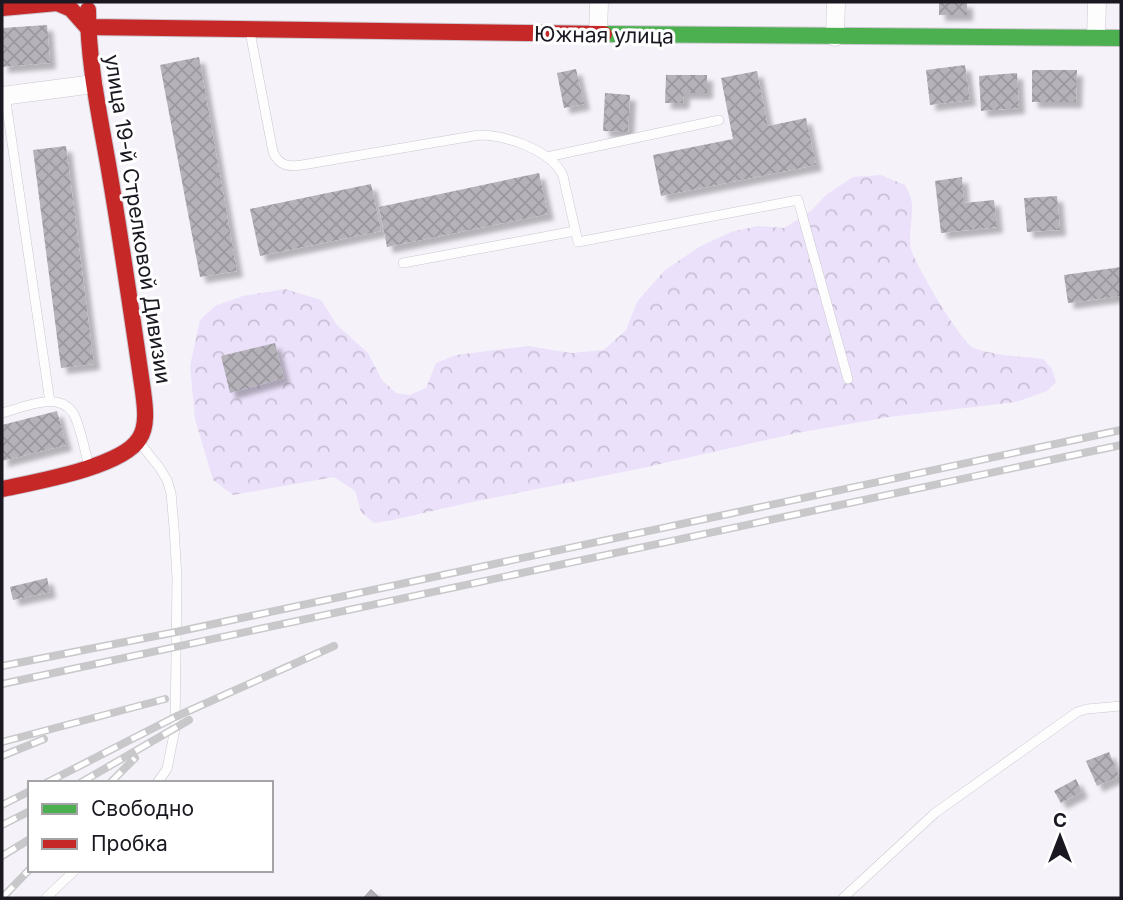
<svg xmlns="http://www.w3.org/2000/svg" width="1123" height="900" font-family="Inter,sans-serif">
<defs>
<pattern id="forest-crowns" width="20" height="18" patternUnits="userSpaceOnUse" patternTransform="scale(1.75)"><rect width="20" height="18" fill="#ebe1fa"/><path d="M2 6a3 3 0 1 1 6 0M12 15a3 3 0 1 1 6 0" fill="none" stroke="#c9c0d6"/></pattern>
<pattern id="building-cross-hatch" width="8" height="8" patternUnits="userSpaceOnUse" patternTransform="scale(1.75)"><rect width="8" height="8" fill="#b6b2ba"/><path d="M0 0l8 8M0 8l8-8" fill="none" stroke="#9c98a0"/></pattern>
<filter id="shadow"><feDropShadow dx="6" dy="6" stdDeviation="2" flood-color="#0004"/></filter>
</defs>
<rect width="100%" height="100%" fill="#f6f2fa"/>
<path fill="url(#forest-crowns)" d="M881,175L905,185C908,191 912,199 912,205C913,220 908,234 911,249C915,264 961,343 974,348C995,356 1021,356 1043,359L1052,369L1056,382L1047,391L1016,402L889,417L797,433L638,469L472,502L393,520L374,523L361,512L355,491L334,477L233,495L213,480L195,419L190,366L200,320L215,306L243,296L285,289L321,300L337,325L368,353L382,380L396,393L409,395L426,388L436,363L456,355L528,346L571,353L604,350L626,330L637,302L664,271L699,247L731,232L757,226L784,228L811,211L826,195L853,177Z"/>
<g fill="url(#building-cross-hatch)" filter="url(#shadow)">
<rect x="939" y="2" width="28" height="13"/>
<path d="M47,25L50,63L2,67V28Z"/>
<path d="M199,57L237,271L200,277L160,65Z"/>
<path d="M965,65L970,100L930,105L926,70Z"/>
<path d="M576,69L584,104L564,108L557,73Z"/>
<path d="M1032,70H1077L1076,102H1032Z"/>
<path d="M757,71L768,126L806,118L816,165L661,196L653,155L733,139L721,78Z"/>
<path d="M1017,73L1019,108L981,111L979,76Z"/>
<path d="M666,75H707V93H684L683,103H665Z"/>
<path d="M605,93L630,95L628,132L603,131Z"/>
<path d="M66,146L94,364L61,368L33,150Z"/>
<path d="M539,173L548,214L387,247L379,207Z"/>
<path d="M962,177L964,203L994,200L997,227L941,233L935,181Z"/>
<path d="M371,184L381,231L260,256L250,209Z"/>
<path d="M1057,196L1060,230L1027,232L1024,198Z"/>
<path d="M1121,267V296L1068,303L1064,275Z"/>
<path d="M275,343L284,378L230,393L221,356Z"/>
<path d="M57,411L66,445L2,461V425Z"/>
<path d="M47,578L50,592L13,600L10,587Z"/>
<path d="M1109,752L1119,776L1097,786L1086,761Z"/>
<path d="M1076,779L1082,792L1061,803L1054,791Z"/>
<path d="M371,889L380,898H363Z"/>
</g>
<g fill="none" stroke-linecap="round" stroke-linejoin="round">
<defs>
<g id="lane">
<path d="M250,32L273,152C279,166 289,167 302,165L479,135C505,135 552,150 563,176L578,242L798,200L848,379"/>
<path d="M5,95L50,402"/>
<path d="M547,157L719,120"/>
<path d="M403,263L575,231"/>
<path d="M2,413C22,408 58,390 73,413C80,424 85,452 89,466"/>
<path d="M139,442L159,467L167,480L171,493L174,527L177,578L175,729L167,769L157,783"/>
<path d="M46,898L75,870"/>
<path d="M843,898L935,813L1077,712L1087,709L1121,706"/>
</g>
<g id="street">
<path d="M598,35L599,2"/>
<path d="M835,37L836,2"/>
<path d="M1096,37L1097,2"/>
<path d="M2,96L94,84"/>
</g>
<path id="fast" d="M604,34L1121,38"/>
<g id="jam">
<path d="M2,8L57,3L71,9L87,27L604,34"/>
<path d="M2,489C34,482 122,467 139,439C148,426 145,406 143,391C132,315 121,239 108,164C99,112 88,62 88,10"/>
</g>
</defs>
<use href="#lane" stroke="#cbc7cf" stroke-width="10"/>
<use href="#street" stroke="#cbc7cf" stroke-width="19"/>
<use href="#fast" stroke="#cbc7cf" stroke-width="18"/>
<use href="#jam" stroke="#cbc7cf" stroke-width="18"/>
<use href="#lane" stroke="#fefdfe" stroke-width="9"/>
<use href="#street" stroke="#fefdfe" stroke-width="18"/>
<use href="#fast" stroke="#4caf50" stroke-width="16"/>
<use href="#jam" stroke="#c62828" stroke-width="16"/>
<defs>
<g id="rail">
<path d="M2,666L176,632L1121,430"/>
<path d="M2,684L1121,445"/>
<path d="M2,742L165,699"/>
<path d="M2,756L44,739"/>
<path d="M46,783L175,717L334,646"/>
<path d="M80,783L189,720"/>
<path d="M110,783L135,758"/>
<path d="M2,805L30,791"/>
<path d="M2,825L30,811"/>
<path d="M2,856L30,839"/>
<path d="M2,898L30,869"/>
</g>
</defs>
<use href="#rail" stroke="#c8c8ca" stroke-width="8"/>
<use href="#rail" stroke="#fff" stroke-width="5" stroke-dasharray="16" stroke-linecap="butt"/>
</g>
<g text-anchor="middle" dominant-baseline="central" stroke-width="6" stroke-linejoin="round" paint-order="stroke">
<g font-size="21" fill="#1b1821" stroke="#fff">
<text transform="translate(604 35) rotate(1)">Южная улица</text>
<text transform="translate(138 219) rotate(81)">улица 19-й Стрелковой Дивизии</text>
</g>
</g>
<rect width="1123" height="900" fill="none" stroke="#1b1821" stroke-width="7"/>
<rect x="28" y="781" width="245" height="91" fill="#ffffff" stroke="#a4a3a6" stroke-width="2"/>
<rect x="42" y="804" width="35" height="10" fill="#4caf50" stroke="#a4a3a6" stroke-width="2"/>
<text x="91" y="816" font-size="21" fill="#1b1821">Свободно</text>
<rect x="42" y="839" width="35" height="10" fill="#c62828" stroke="#a4a3a6" stroke-width="2"/>
<text x="91" y="851" font-size="21" fill="#1b1821">Пробка</text>
<g transform="translate(1060 837)" stroke="#ffffff" stroke-width="5" paint-order="stroke">
<path d="M0-5L12 26L0 18L-12 26Z" fill="#1b1821"/>
<text y="-10" font-size="19" font-weight="bold" text-anchor="middle" fill="#1b1821">С</text>
</g>
</svg>
